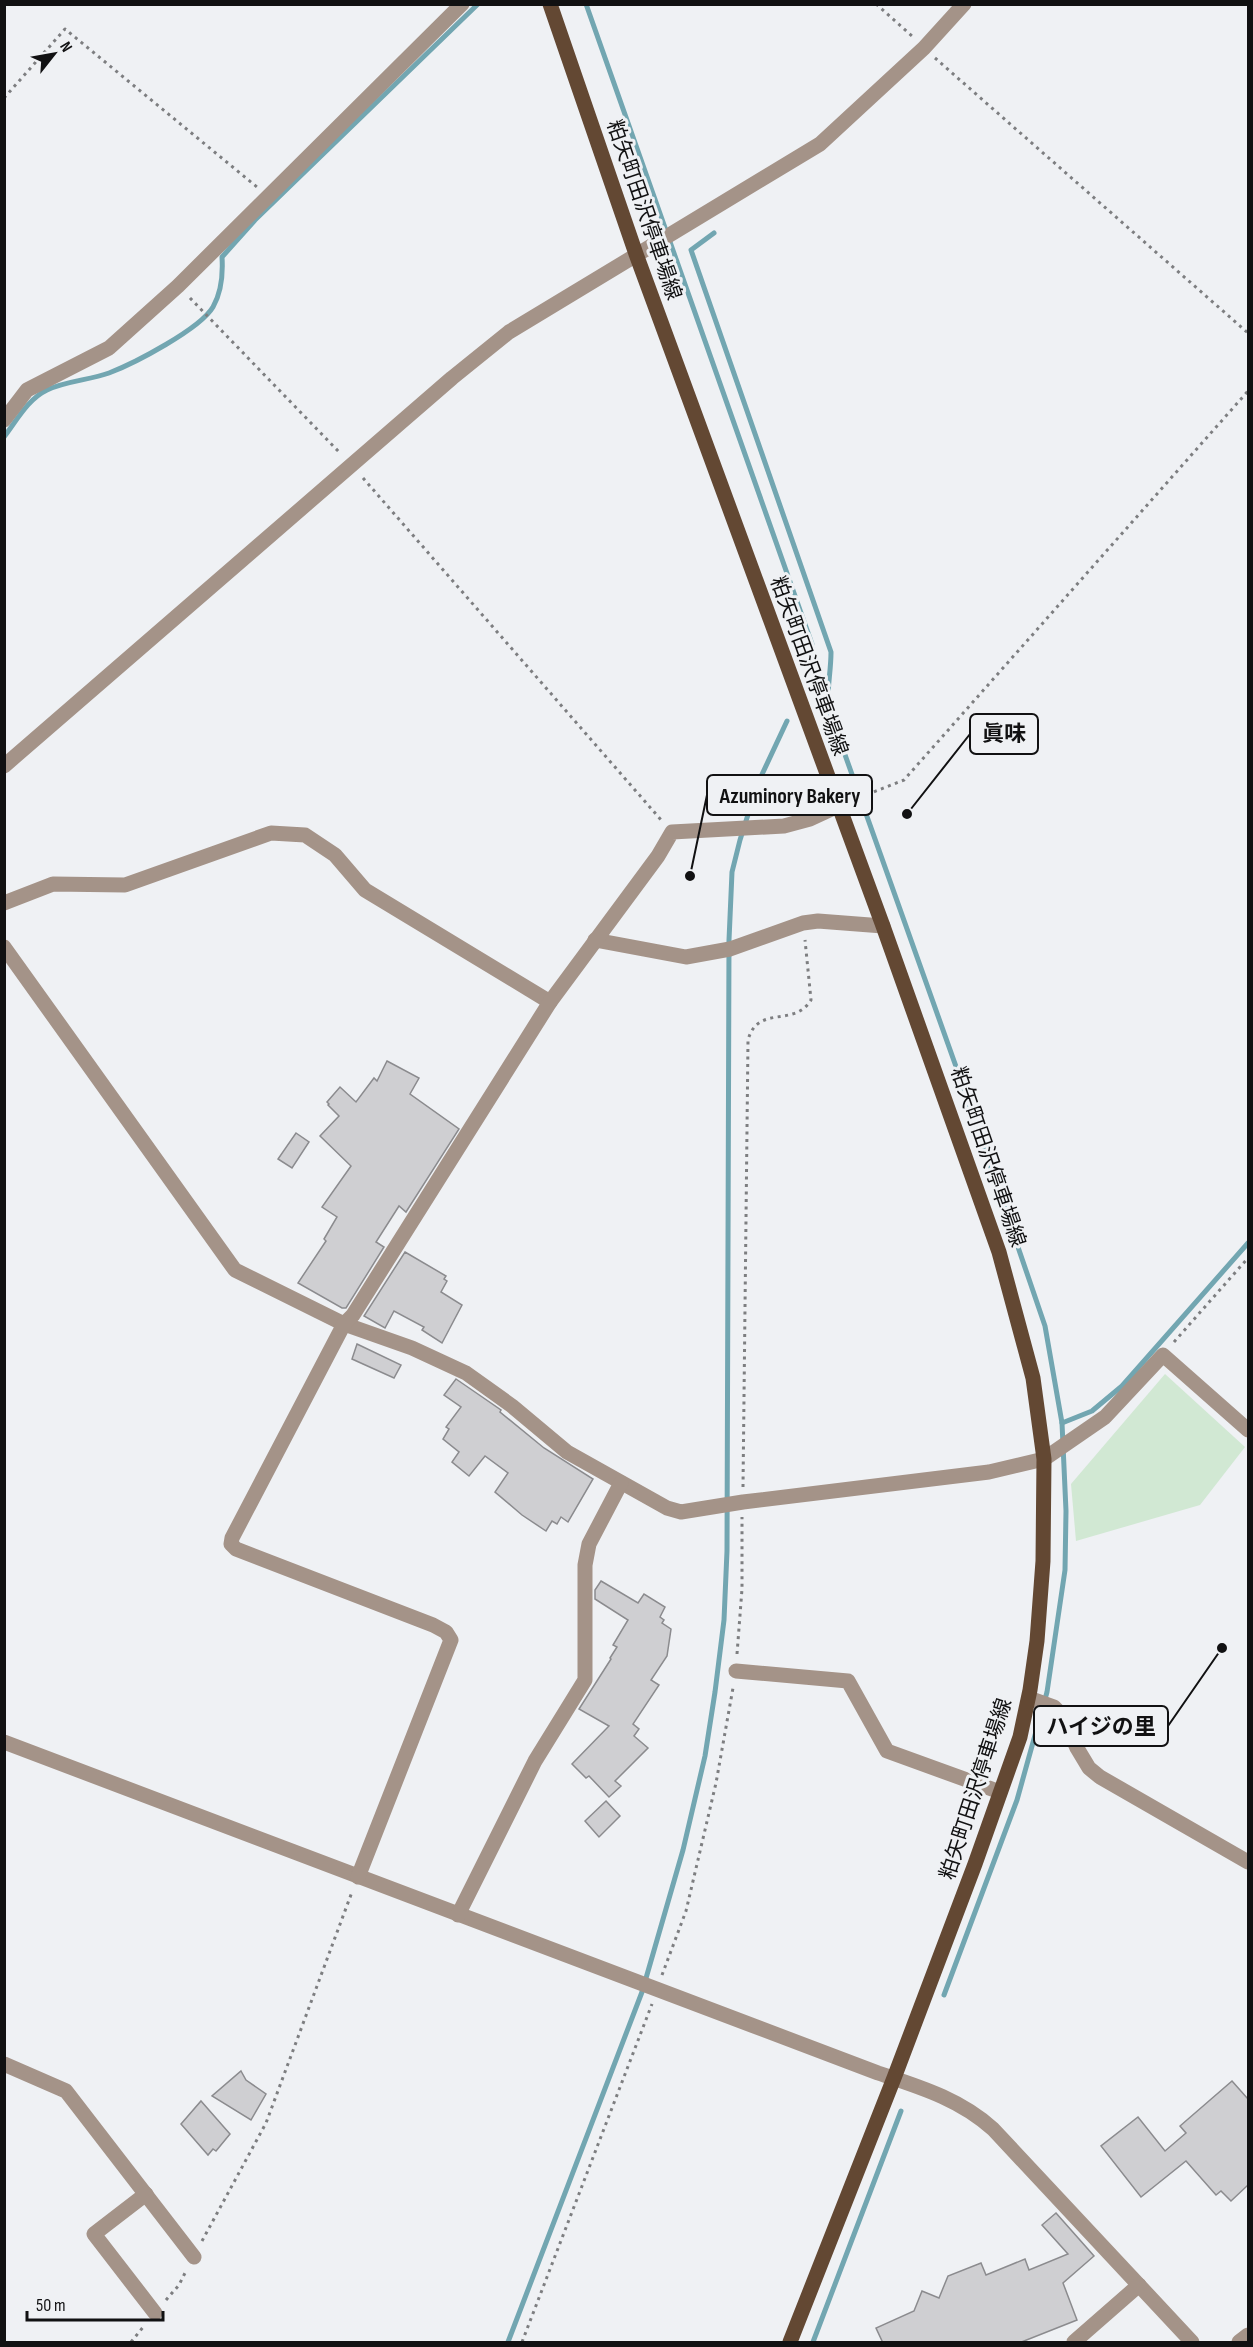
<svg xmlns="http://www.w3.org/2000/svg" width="1253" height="2347" font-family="'Sofia Sans Condensed','Noto Sans JP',sans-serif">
<rect width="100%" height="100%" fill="#eff1f4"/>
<path fill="#d1e8d3" d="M1165,1374L1245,1447L1200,1505L1076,1541L1071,1484Z"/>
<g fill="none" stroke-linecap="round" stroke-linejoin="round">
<g stroke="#72a6b1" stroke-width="5">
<path d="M586,4L812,644L815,663L813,672"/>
<path d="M714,233L691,250L831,652C831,671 827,688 828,707L964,1089L1045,1326L1062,1423L1066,1511L1065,1570L1047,1692L1017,1800L944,1995"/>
<path d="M4,437C17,420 28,399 47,390C66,381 90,380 109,373C135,363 200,329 213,307C221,293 223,273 222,257L255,220L478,4"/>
<path d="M1062,1423L1092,1411L1122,1386L1248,1243"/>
<path d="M508,2342L642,1992L683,1850L705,1756L715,1692L724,1620L727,1551L729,940L732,872L740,840L758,783L787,721"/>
<path d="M813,2342L901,2111"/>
</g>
</g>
<g fill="#cfcfd2" stroke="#8b8b8e" stroke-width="1.5">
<path d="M387,1061L419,1078L410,1094L459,1129L406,1212L399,1206L376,1242L384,1247L346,1308H342L298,1283L326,1241L324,1239L337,1217L322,1207L351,1166L320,1136L339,1116L328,1105L329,1104L327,1102L340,1087L356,1102L374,1078L377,1081Z"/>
<path d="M296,1133L309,1142L292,1168L278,1159Z"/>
<path d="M405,1252L446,1276L444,1279L447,1281L441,1292L462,1305L442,1343L422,1330L424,1327L394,1311L385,1328L364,1316Z"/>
<path d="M357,1344L401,1365L394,1378L352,1359Z"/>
<path d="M456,1379L501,1410L500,1412L544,1448L593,1479L568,1522L561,1517L557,1524L552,1521L546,1531L522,1515L495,1492L508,1473L485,1456L469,1476L452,1462L459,1452L443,1439L449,1429L446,1427L461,1407L444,1395Z"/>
<path d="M601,1581L638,1603L644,1594L665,1607L660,1617L664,1620L662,1623L671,1629L667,1656L651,1680L659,1685L633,1724L639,1729L634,1736L648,1748L615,1781L621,1786L609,1797L589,1776L586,1778L572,1764L609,1726L579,1709L611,1659L610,1658L617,1647L613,1645L628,1620L595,1599V1590Z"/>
<path d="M606,1801L620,1816L599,1837L585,1821Z"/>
<path d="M241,2071L246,2080L266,2094L251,2120L212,2096Z"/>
<path d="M1232,2081L1248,2099V2185L1231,2201L1221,2191L1216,2195L1186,2161L1141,2197L1101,2146L1138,2117L1165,2151L1186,2133L1180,2126Z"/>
<path d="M201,2101L230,2134L216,2151L213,2149L208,2155L181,2124Z"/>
<path d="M1056,2213L1094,2256L1063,2283L1077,2320L1019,2343H883L876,2328L914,2311L922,2291L939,2298L948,2276L981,2263L986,2275L1025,2259L1029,2270L1068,2254L1042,2225Z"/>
</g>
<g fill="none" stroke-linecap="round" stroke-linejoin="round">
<g stroke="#7d7e80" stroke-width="3" stroke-dasharray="3 4.5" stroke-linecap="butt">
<path d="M876,4L913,37"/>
<path d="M935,58L1248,333"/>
<path d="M4,98L65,29L257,187"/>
<path d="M190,298L340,453"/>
<path d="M363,478L662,821"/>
<path d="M853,800L904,780L1248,391"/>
<path d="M1174,1342L1248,1258"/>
<path d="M743,1487L748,1040C758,1004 794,1028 811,1000L805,940"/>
<path d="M737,1654L742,1589V1517"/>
<path d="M662,1975L686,1911L716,1783L733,1688"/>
<path d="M202,2241L266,2123L352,1892"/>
<path d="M166,2300L179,2285L186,2271"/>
<path d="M131,2342L144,2326"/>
<path d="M522,2342L652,2004"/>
</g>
<g stroke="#a49388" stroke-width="15">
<path d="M4,420L27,390L109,348L178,286L462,4"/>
<path d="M4,766L452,378L509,332L820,144L924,48L964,4"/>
<path d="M4,903L53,884L125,885L271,833L305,835L335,855L365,890L550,1002"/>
<path d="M595,940L686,957L730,949L803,923L818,921L883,926"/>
<path d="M4,947L235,1270L344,1324L412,1348L466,1373L512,1406L567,1452L667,1508L681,1512L743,1502L989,1472L1044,1459L1105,1417L1163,1355L1248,1430"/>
<path d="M736,1671L848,1681L887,1751L1000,1792"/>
<path d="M1029,1698L1054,1707L1064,1717L1077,1748L1089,1768L1100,1777L1248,1862"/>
<path d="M4,1742L878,2073C920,2087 960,2099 993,2129L1192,2342"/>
<path d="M358,1877L451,1640L446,1632L433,1625L236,1549L231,1544L232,1538L344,1324L353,1315L550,1002L658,856L672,832L784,826L810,819L838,806"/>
<path d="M458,1915L535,1761L585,1680V1565L589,1544L621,1483"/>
<path d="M4,2064L66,2091L194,2257"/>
<path d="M146,2194L94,2234L155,2313"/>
<path d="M1074,2342L1139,2285"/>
<path d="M1239,2342L1248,2335"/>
</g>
<path stroke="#634833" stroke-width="15" d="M550,4L636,254L883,926L999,1252L1033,1378L1044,1459L1043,1561L1037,1641L1030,1690L1020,1737L975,1864L894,2078L790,2342"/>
</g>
<g text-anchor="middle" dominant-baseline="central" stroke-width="6" stroke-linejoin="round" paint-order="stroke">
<g font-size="21" fill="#111112" stroke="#eff1f4">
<text transform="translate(644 210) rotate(71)">粕矢町田沢停車場線</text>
<text transform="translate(809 666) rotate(70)">粕矢町田沢停車場線</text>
<text transform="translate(988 1157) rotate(71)">粕矢町田沢停車場線</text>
<text transform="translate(976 1789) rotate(-72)">粕矢町田沢停車場線</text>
</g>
</g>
<path fill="none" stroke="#111112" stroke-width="2" d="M907 814L970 734M690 876L707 795M1222 1648L1168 1726"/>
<g fill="#111112" stroke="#eff1f4" stroke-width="2">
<circle cx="907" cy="814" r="6"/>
<circle cx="690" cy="876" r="6"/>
<circle cx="1222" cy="1648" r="6"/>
</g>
<g fill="#eff1f4" stroke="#111112" stroke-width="2">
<rect x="970" y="714" width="68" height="40" rx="6"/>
<rect x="707" y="775" width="165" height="40" rx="6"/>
<rect x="1034" y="1706" width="134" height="40" rx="6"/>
</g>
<g font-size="22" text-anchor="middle" font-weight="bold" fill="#111112">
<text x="1004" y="741">眞味</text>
<text x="790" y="803">Azuminory Bakery</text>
<text x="1101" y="1734">ハイジの里</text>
</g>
<rect width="1253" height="2347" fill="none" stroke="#111112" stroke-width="12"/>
<g transform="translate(54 54) rotate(59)" stroke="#eff1f4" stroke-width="4.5" paint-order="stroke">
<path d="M0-4.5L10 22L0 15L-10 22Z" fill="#111112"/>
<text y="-9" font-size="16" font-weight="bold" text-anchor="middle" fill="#111112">N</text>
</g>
<path d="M27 2311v9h136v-9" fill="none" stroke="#111112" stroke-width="3"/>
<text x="36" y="2311" font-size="18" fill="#111112" stroke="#eff1f4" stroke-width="4.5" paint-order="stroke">50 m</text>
</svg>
